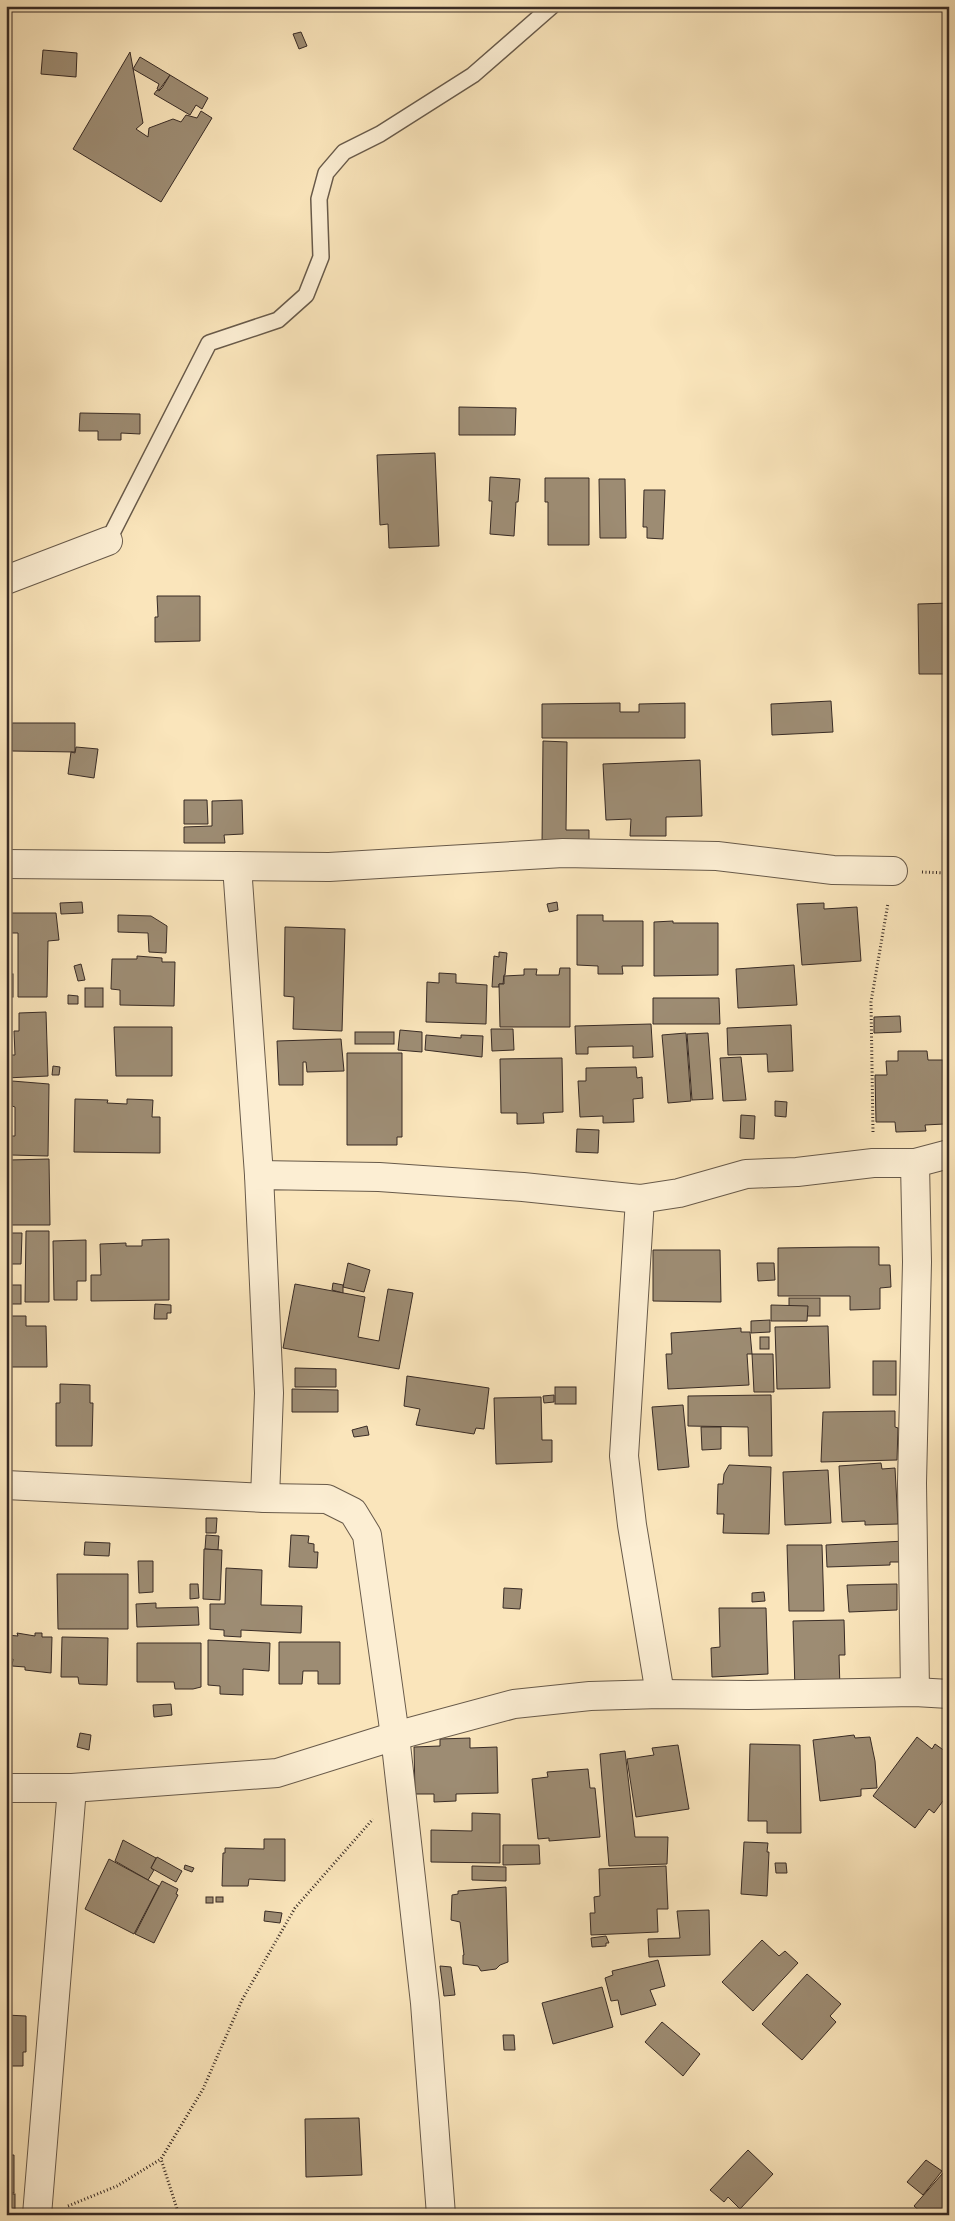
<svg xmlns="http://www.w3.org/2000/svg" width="955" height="2221" font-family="'Old Standard TT',serif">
<rect width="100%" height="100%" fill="#fae5bb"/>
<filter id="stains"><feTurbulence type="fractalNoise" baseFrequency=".004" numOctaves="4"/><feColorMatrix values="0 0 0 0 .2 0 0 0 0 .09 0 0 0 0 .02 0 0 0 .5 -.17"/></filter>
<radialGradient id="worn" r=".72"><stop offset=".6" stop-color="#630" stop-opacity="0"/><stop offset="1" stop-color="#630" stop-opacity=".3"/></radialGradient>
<g fill="#9d8c73" stroke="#382b25">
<path d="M301,32L307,46L299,49L293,34Z"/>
<path d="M43,50L77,53L76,77L41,74Z"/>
<path d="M130,52L143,123L136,129L148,137L149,128L173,119L181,122L186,115L197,118L201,111L212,118L161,202L73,149Z"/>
<path d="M140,57L170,75L159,90L157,89L159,84L133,69Z"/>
<path d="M170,75L208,98L202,109L196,105L190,115L154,94L157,90L159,91L162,88Z"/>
<path d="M459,407L516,408L515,435H459Z"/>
<path d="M80,413L140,414V434L121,433V440H98V431H79Z"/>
<path d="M435,453L439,546L389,548L388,524L380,525L377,455Z"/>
<path d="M490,477L520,479L518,502H516L514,536L490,534L492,501H489Z"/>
<path d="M545,478H589V545H548V502H545Z"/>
<path d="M599,479H625L626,538H600Z"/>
<path d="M644,490H665L663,539L647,538V527H643Z"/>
<path d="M157,596H200V641L155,642V617H158Z"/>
<path d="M949,603V674H919L918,604Z"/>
<path d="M831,701L833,732L772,735L771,704Z"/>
<path d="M620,703V712H639V704L685,703V738H542V704Z"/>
<path d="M12,723H75V752L12,751Z"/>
<path d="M543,741L567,742L566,830H589V841L542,845Z"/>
<path d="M76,747L98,749L94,778L68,774L71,752L75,753Z"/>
<path d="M700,760L702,816L666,817V836H630L631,819L606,820L603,764Z"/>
<path d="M184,800H207L208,824H184Z"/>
<path d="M242,800L243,834L224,835L225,843H184V827L212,826V801Z"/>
<path d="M82,902L83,913L61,914L60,903Z"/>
<path d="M557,902L558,910L549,912L547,904Z"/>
<path d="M824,903V909L857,907L861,961L802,965L797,904Z"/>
<path d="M6,913H56L59,940L48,941L47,997H18V933H6Z"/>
<path d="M118,915L151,916L167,926L166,953L149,952L148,933L118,932Z"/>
<path d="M577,915H603V921H643V966H622L623,974H598V966L577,965Z"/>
<path d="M673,921V923H718V975L654,976V922Z"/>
<path d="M285,927L345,929L342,1031L293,1029L294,997L284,996Z"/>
<path d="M499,952L507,953L505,975H504L503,984H499V987H492L494,956L499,957Z"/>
<path d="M137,956L162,958V962H175L174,1006L120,1005V990L111,989L112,959H137Z"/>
<path d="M81,964L85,980L78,981L74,966Z"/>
<path d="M794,965L797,1005L738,1008L736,969Z"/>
<path d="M560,968H570V1027H500L499,984H504V976L524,975V969H537L536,975H559Z"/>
<path d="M439,973L456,974V983L487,985L486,1024L426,1022L427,982L439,983Z"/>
<rect x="6" y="974" width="7" height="23"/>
<rect x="85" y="988" width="18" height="19"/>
<path d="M68,995L78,996V1004H68Z"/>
<path d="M653,998H719L720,1024H653Z"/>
<path d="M46,1012L48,1076L6,1078V1055H15L14,1031H19V1013Z"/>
<path d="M900,1016L901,1032L874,1033V1017Z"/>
<path d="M651,1024L653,1057L633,1058V1046L588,1047V1054H576L575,1026Z"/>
<path d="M791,1025L793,1071L768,1072L767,1054L728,1055L727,1028Z"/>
<path d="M114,1027H172V1076H116Z"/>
<path d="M491,1029H513L514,1050L492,1051Z"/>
<path d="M400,1030L422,1032V1052L398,1050Z"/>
<rect x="355" y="1032" width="39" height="12"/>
<path d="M686,1033L691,1101L668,1103L662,1035Z"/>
<path d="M708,1033L713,1099L692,1100L687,1034Z"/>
<path d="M426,1035L461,1038V1035L483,1036L482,1057L425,1050Z"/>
<path d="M341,1039L344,1071L307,1072L306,1062H303V1085H279L277,1041Z"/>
<path d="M898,1051H927L928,1060H943L944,1124L925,1125L926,1131L896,1132L895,1122H876L875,1075H887L886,1061H898Z"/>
<path d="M347,1053H402V1137H397V1145H347Z"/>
<path d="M741,1057L746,1100L723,1101L720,1058Z"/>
<path d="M562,1058L563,1112L543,1113L544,1123L517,1124V1113H501L500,1059Z"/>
<path d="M53,1066L60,1067L59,1075H52Z"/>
<path d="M636,1067L637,1078L642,1077L643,1098L633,1099L634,1122L603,1123V1116L580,1117L578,1081H586V1068Z"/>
<path d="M12,1081L49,1084L48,1156L11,1155V1136H15V1107L12,1106Z"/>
<path d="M75,1099L108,1100L107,1103L127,1104V1099L153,1100L152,1117H160V1153L74,1152Z"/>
<path d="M775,1101L787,1102L786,1117L775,1116Z"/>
<path d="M741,1115L755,1116L754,1139L740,1138Z"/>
<path d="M577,1129L599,1130L598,1153L576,1152Z"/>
<path d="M49,1159L50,1225H10L9,1160Z"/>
<path d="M26,1231H49V1302H25Z"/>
<path d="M6,1233H22L21,1264H6Z"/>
<path d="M169,1239V1300L91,1301V1275H101L100,1244L126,1243V1246H142V1240Z"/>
<path d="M86,1240V1281H77V1300H54L53,1241Z"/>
<path d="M849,1247H879V1265H890L891,1287L880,1288V1309L850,1310V1296H778V1248Z"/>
<path d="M653,1250H720L721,1302L653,1301Z"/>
<path d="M348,1263L370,1270L364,1292L343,1287Z"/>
<path d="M757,1263H774L775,1280L758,1281Z"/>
<path d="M333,1283L343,1285V1293L332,1290Z"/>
<path d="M295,1284L365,1297L358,1337L379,1341L388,1289L413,1293L399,1369L283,1348Z"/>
<rect x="6" y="1285" width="15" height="19"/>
<rect x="789" y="1298" width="31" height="18"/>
<path d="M155,1304L171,1305V1313H167V1319H154Z"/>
<path d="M771,1305L808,1306L807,1321H771Z"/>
<path d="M8,1316H26V1326H46L47,1367H7Z"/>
<path d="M770,1320V1332L751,1333V1321Z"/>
<path d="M828,1326L830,1388L777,1389L775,1327Z"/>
<path d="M741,1328V1332H750L752,1354H747L749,1385L668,1389L666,1354H672L671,1333Z"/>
<rect x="760" y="1337" width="9" height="12"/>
<path d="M752,1354H773L774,1392H754Z"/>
<rect x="873" y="1361" width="23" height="34"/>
<path d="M295,1368L336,1369V1387H295Z"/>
<path d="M407,1376L489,1388L484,1429L476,1428L474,1434L416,1425L420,1409L404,1406Z"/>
<path d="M60,1384L90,1385V1403H93L92,1446H56V1403H60Z"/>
<rect x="555" y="1387" width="21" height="17"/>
<path d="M292,1389L338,1390V1412H292Z"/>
<path d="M554,1395V1402L544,1403L543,1396Z"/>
<path d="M771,1395L772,1456H749L748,1427L688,1426V1396Z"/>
<path d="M541,1397L542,1440H552V1462L496,1464L494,1398Z"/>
<path d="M683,1405L689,1467L658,1470L652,1407Z"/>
<path d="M895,1411V1427L898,1428L897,1460L821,1462L823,1412Z"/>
<path d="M367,1426L369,1435L354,1437L352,1430Z"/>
<path d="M701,1427H721V1449L702,1450Z"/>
<path d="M881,1463L882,1469L895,1468L898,1524L865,1525V1521L842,1522L839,1466Z"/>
<path d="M729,1465L771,1467L769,1534L723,1533L724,1514H717L718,1484H723L724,1474Z"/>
<path d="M828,1470L831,1523L785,1525L783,1472Z"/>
<path d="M206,1518H217L216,1533H206Z"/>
<path d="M206,1535L219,1536L218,1550L205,1549Z"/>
<path d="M291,1535L309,1536L308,1543L314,1544V1552H318L317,1568L289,1567Z"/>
<path d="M905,1541L906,1562H890V1565L827,1567L826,1545Z"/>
<path d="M85,1542L110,1543L109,1556L84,1555Z"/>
<path d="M787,1545H822L824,1611H789Z"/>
<path d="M204,1549L222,1550L220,1600L203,1599Z"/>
<path d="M138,1561H153V1592L139,1593Z"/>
<path d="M226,1568L262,1570L261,1605L302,1606L301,1633L241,1630V1637L224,1636V1630L210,1629V1604H225Z"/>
<path d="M57,1574H128V1629H58Z"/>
<path d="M190,1584H198L199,1598L190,1599Z"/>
<path d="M897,1584V1610L849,1612L847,1585Z"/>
<path d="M504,1588L522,1589L520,1609L503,1608Z"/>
<path d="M764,1592L765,1601L752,1602V1593Z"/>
<path d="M156,1603V1608L198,1607L199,1625L137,1627L136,1604Z"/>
<path d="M719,1608H766L768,1674L712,1677L711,1648L720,1647Z"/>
<path d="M844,1620L845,1655H839L840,1689L795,1690L793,1621Z"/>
<path d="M17,1633L35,1636V1633H42V1637H52L51,1673L25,1670V1667L12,1666L13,1659H11L10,1678L6,1677V1635L18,1636Z"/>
<path d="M62,1637L108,1638L107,1685L79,1684L78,1677H61Z"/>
<path d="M208,1640L270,1643L269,1671L243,1669V1695L220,1694V1686L208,1685Z"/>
<path d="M279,1642H340V1684H318V1671H303L302,1684H279Z"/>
<path d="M137,1643H201V1687L193,1689H175L174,1682H137Z"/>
<path d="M171,1704L172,1715L154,1717L153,1705Z"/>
<path d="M80,1733L91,1735L89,1750L77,1747Z"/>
<path d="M854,1735L855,1738L870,1737L875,1761L877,1788L861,1789V1796L820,1801L813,1740Z"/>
<path d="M917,1737L932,1749L935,1744L949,1754V1786L946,1789L949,1793L934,1813L929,1809L915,1828L873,1796Z"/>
<path d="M470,1738V1748L497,1747L498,1793L456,1794V1801L434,1802V1794H415L414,1747L440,1746V1739Z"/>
<path d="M750,1744L800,1745L801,1833H767V1821H748Z"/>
<path d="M678,1745L689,1809L636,1817L627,1759L654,1755L652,1748Z"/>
<path d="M625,1751L635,1837H668L667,1864L609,1866L600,1754Z"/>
<path d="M588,1769L590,1788H595L600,1837L549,1841V1838L538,1839L532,1779L548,1777L547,1772Z"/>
<path d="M472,1813L500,1814V1863L431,1862V1830L472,1831Z"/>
<path d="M264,1839H285V1881L249,1879L248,1886H222L223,1853H225V1848L264,1849Z"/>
<path d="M123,1840L156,1858L151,1868L154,1870L148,1880L115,1861Z"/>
<path d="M744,1842L768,1843L767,1852H769L767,1896L741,1894Z"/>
<path d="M503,1845H539L540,1864L503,1865Z"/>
<path d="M157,1857L182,1871L176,1882L151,1868Z"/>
<path d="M109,1859L159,1886L134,1934L85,1909Z"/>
<path d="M775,1863H786L787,1873H776Z"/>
<path d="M185,1865L194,1868L192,1872L184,1869Z"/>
<path d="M472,1866L506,1867V1881L472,1880Z"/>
<path d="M666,1866L668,1909H657L658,1932L591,1935L590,1913H595L594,1897L600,1896L599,1869Z"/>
<path d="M162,1881L178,1889L176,1894L178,1895L154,1943L135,1934Z"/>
<path d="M506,1887L508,1962L500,1965L496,1969L481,1971L478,1966L463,1964V1955H464L460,1922L451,1920L452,1895L458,1894V1891Z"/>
<rect x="206" y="1897" width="7" height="6"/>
<rect x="216" y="1897" width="7" height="5"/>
<path d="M709,1910L710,1955L649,1957L648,1939L680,1938L677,1911Z"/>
<path d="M265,1911L282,1913L280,1923L264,1921Z"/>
<rect x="6" y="1915" width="2" height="49"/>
<path d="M606,1936L609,1943H606V1946L592,1947L591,1938Z"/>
<path d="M762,1940L779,1956L785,1951L798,1963L753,2011L722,1982Z"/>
<path d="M658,1960L665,1986L650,1990L656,2005L621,2015L618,2000L611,2001L605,1978L613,1975L612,1971Z"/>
<path d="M440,1966L451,1967L455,1995L444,1996Z"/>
<path d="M807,1974L841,2004L830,2016L836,2022L802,2060L762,2024Z"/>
<path d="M602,1987L613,2027L553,2044L542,2003Z"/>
<path d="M6,2015L26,2016V2052H23V2066H6Z"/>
<path d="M662,2022L700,2054L683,2076L645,2042Z"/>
<path d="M503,2035H514L515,2050H504Z"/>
<path d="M359,2118L362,2175L306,2177L305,2119Z"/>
<path d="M6,2123L7,2155H14V2193H6Z"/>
<path d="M748,2150L773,2174L740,2209L728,2197L724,2202L710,2190Z"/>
<path d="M926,2160L942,2171L923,2195L907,2182Z"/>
<path d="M949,2166V2215H924L914,2206Z"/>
<rect x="6" y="2194" width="9" height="21"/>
</g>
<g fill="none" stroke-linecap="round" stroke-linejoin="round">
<defs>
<path id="lane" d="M108,541L209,343L278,320L306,295L321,257L319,199L326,173L344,152L380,134L473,75L552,6"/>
<g id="street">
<path d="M6,580L108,541"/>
<path d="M6,864L329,867L563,853L717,856L833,870L893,871"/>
<path d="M237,866L259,1175"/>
<path d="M6,1485L265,1498L327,1499L353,1512L367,1535L395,1736L425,2003L441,2215"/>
<path d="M265,1498L269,1393L259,1175L379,1177L523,1187L640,1199"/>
<path d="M915,1692L912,1483L917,1262L915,1163L949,1154"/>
<path d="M660,1694L632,1525L624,1456L640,1199L679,1193L746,1174L797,1172L873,1163H915"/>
<path d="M6,1788H72L277,1773L395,1736L514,1704L590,1696L660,1694L748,1695L915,1692L949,1694"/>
<path d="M37,2215L72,1788"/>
</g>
</defs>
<use href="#lane" stroke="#685a4a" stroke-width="18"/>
<use href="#street" stroke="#685a4a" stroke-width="30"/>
<g stroke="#382b25" stroke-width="3" stroke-dasharray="1 2.5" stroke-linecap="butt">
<path d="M922,872L949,873"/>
<path d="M873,1132L871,1002L888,903"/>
<path d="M68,2206L117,2186L161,2159"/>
<path d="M179,2215L161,2159L203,2089L242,2000L295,1908L373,1819"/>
</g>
<use href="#lane" stroke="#fceed3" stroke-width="15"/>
<use href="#street" stroke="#fceed3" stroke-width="28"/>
</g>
<rect width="955" height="2221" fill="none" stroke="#fae5bb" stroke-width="25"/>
<rect x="8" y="8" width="940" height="2206" fill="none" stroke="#382b25" stroke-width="2.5"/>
<rect x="12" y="12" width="930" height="2196" fill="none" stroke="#382b25"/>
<rect width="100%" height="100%" filter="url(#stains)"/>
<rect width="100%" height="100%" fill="url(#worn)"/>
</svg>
